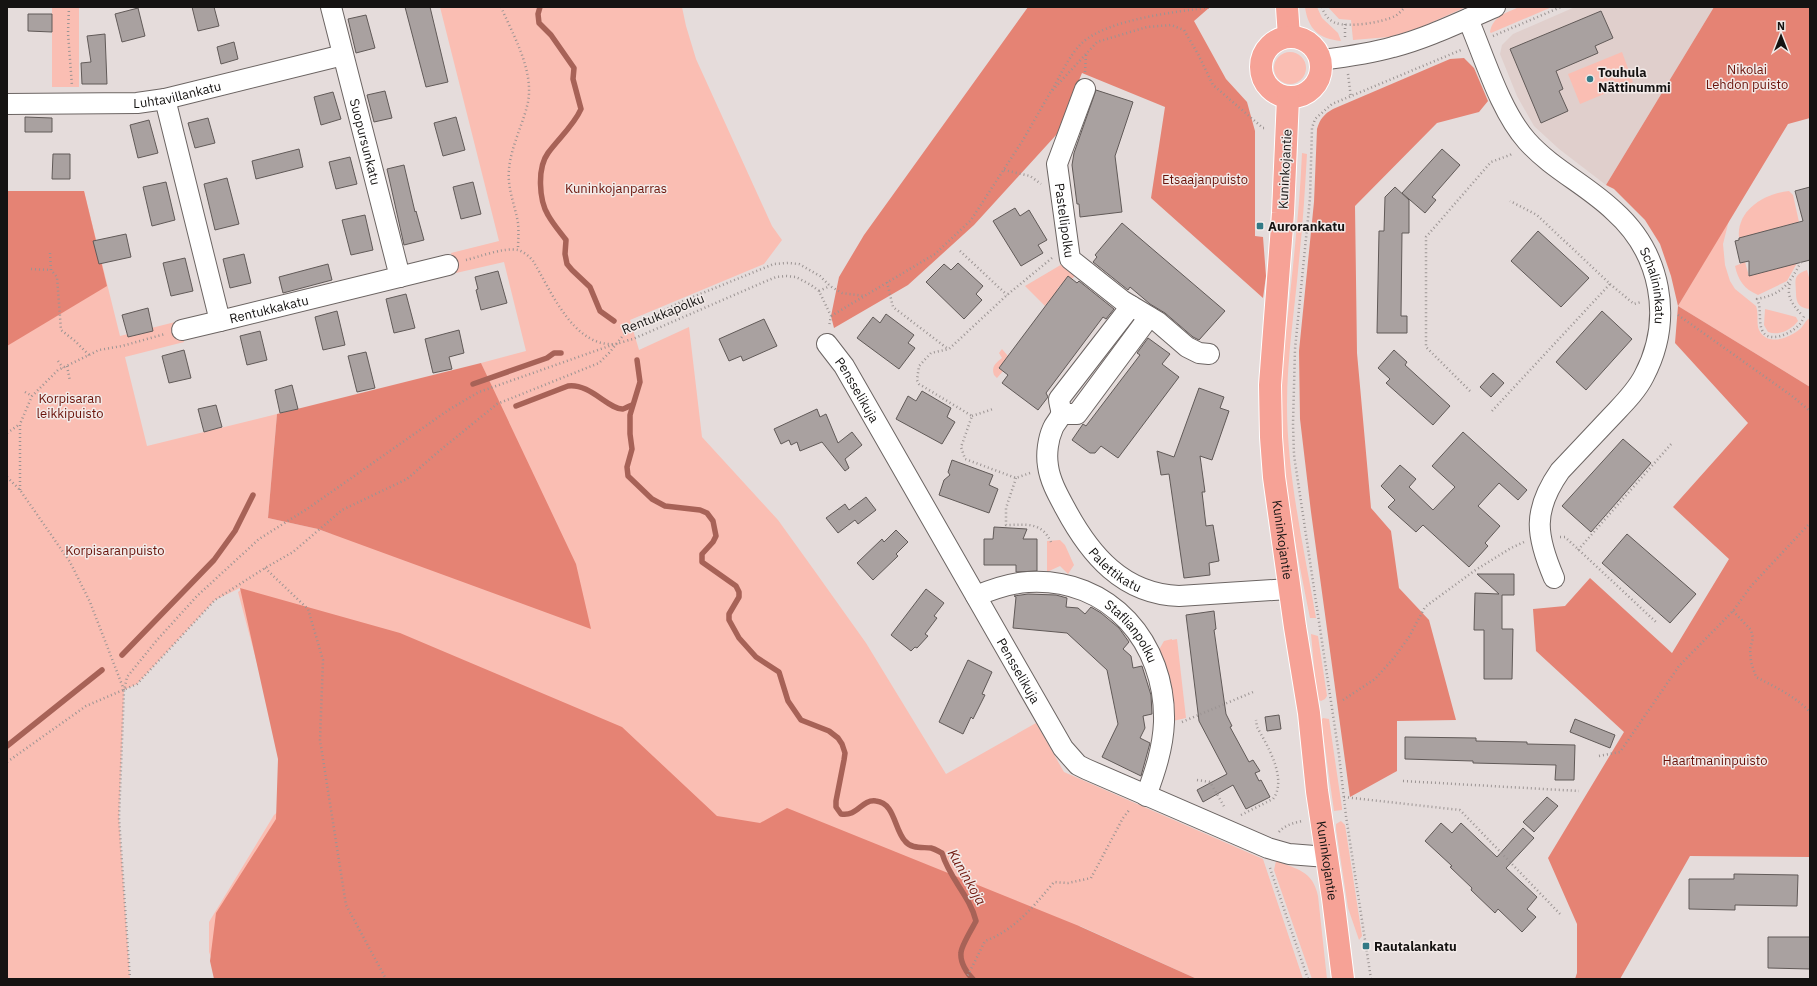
<svg xmlns="http://www.w3.org/2000/svg" width="1817" height="986" font-family="'IBM Plex Sans',sans-serif">
<rect width="100%" height="100%" fill="#e5dcdb"/>
<path fill="#e0cfcc" d="M1575,7H1714L1606,185L1559,149L1534,126L1517,96L1500,54L1502,45L1513,34Z"/>
<g fill="#fabeb3">
<rect x="52" y="7" width="27" height="80"/>
<path d="M440,7H682L686,26L696,59L772,226L782,240L764,264L630,320L639,350L689,327L702,437L778,520L814,570L866,643L946,774L1036,723L1064,772L1263,859L1303,979H1197L1080,926L220,979L209,952V922L274,815L281,809L280,763L266,697L238,592L242,589L240,588L215,600L137,684L124,690L119,818L130,979H7V191H84L120,336L179,321L184,342L125,357L147,446L277,414L268,518L318,529L332,534L504,414L481,363L526,351L504,262L456,273L451,253L499,241Z"/>
<path d="M1305,7H1317L1322,18L1338,33L1341,41C1319,39 1308,29 1305,7Z"/>
<path d="M1328,7H1466L1419,28L1389,37L1353,40L1351,20L1339,19Z"/>
<path d="M1519,7H1552L1491,33L1490,32C1493,16 1506,13 1519,7Z"/>
<path d="M1622,52L1633,82L1580,104L1568,74Z"/>
<circle cx="1290" cy="68" r="16"/>
<path d="M1302,153L1307,154C1305,189 1303,224 1299,260C1295,308 1287,356 1287,405C1287,476 1304,548 1316,618H1310C1296,548 1281,478 1281,406C1281,369 1286,332 1290,295C1295,247 1300,200 1302,153Z"/>
<path d="M1789,191L1793,195L1799,222L1739,238C1736,210 1765,193 1789,191Z"/>
<path d="M1729,220L1723,244L1725,265L1730,281L1735,289L1756,306C1759,314 1756,323 1759,330C1768,347 1789,338 1800,329C1804,326 1805,320 1810,318V387L1678,306Z"/>
<path d="M1745,262L1749,276L1797,263L1787,281L1758,295C1744,289 1738,280 1735,266Z"/>
<path d="M1064,263L1077,273L1072,279L1068,277L1058,288L1053,305L1048,302L1045,306L1025,286Z"/>
<path d="M1807,270L1810,281V309C1799,308 1796,303 1796,293C1796,281 1792,275 1807,270Z"/>
<path d="M1765,309L1796,317L1798,321C1791,330 1779,336 1768,332L1764,325Z"/>
<path d="M1002,349L1008,356L999,368L1003,371L997,378L994,375C991,366 996,363 1002,358L999,353Z"/>
<path d="M1060,540L1065,545L1074,565L1068,574L1060,566L1047,572V541Z"/>
<path d="M1311,634L1318,636L1327,696L1325,699L1321,701L1317,699Z"/>
<path d="M1172,639V640L1177,639L1186,718L1173,721L1157,651L1160,648L1164,641Z"/>
<path d="M1323,718L1329,719L1342,808V810L1334,811L1321,720Z"/>
<path d="M1341,821L1345,825L1362,936L1359,940L1348,908L1336,829V824Z"/>
<path d="M1276,861C1297,869 1313,871 1318,896L1327,979H1312L1274,870Z"/>
</g>
<g fill="#e58374">
<path d="M1028,7H1210L1194,21L1226,79L1247,102L1255,131V236L1263,237L1266,276L1263,298L1151,198L1165,107L1082,73L1057,134L974,225L908,285L834,328L831,316L839,277L864,235Z"/>
<path d="M1714,7H1810V118L1788,124L1678,306L1810,387V857L1690,856L1620,979H1575L1577,973V924L1548,858L1624,732L1536,651L1533,609L1565,606L1590,578L1672,653L1729,559L1673,507L1748,423L1675,343L1678,306L1671,276L1660,244L1645,220L1614,189L1606,185Z"/>
<path d="M1464,58L1474,68L1488,101L1479,112L1437,123L1355,206L1357,353L1371,508L1391,531L1399,588L1429,620L1456,720L1397,721V771L1350,797L1311,512L1300,419L1299,351L1314,202L1317,129C1320,119 1324,114 1333,109L1450,59Z"/>
<path d="M7,191H84L107,286L7,346Z"/>
<path d="M481,363L576,564L591,629L318,529L268,518L277,414Z"/>
<path d="M240,588L400,633L622,727L717,816L760,823L787,808L1079,926L1197,979H214L210,961L216,913L276,819L278,759Z"/>
</g>
<g fill="none" stroke-linecap="round" stroke-linejoin="round">
<g stroke="#a76257" stroke-width="5.5">
<path d="M540,7L538,14L539,23L551,35L574,68L573,79L581,109C574,125 559,138 548,153C537,168 539,200 548,215C553,224 560,232 566,240L565,254L567,264L572,270L590,287L600,311L614,321"/>
<path d="M637,360L640,382L630,415V434L632,449L627,467L628,476L652,499L665,506L700,510L707,513L713,521L716,536L713,542L702,554V562L736,586L739,592V597L729,614V620L739,638L756,657L779,672L788,701L801,720L829,731L838,738L842,744L845,753L844,760L836,801V807L841,814C858,817 861,799 876,801C895,803 894,829 905,841C911,849 922,847 931,848C935,849 938,851 942,853C949,878 970,896 976,921C972,929 961,946 961,953C960,962 967,974 973,979"/>
<path d="M473,384L547,358L554,353H561"/>
<path d="M516,406L568,386C590,383 609,410 623,409C626,408 629,406 632,405"/>
<path d="M122,655L214,560L235,531L253,495"/>
<path d="M7,746L102,670"/>
</g>
</g>
<g fill="#a9a1a0" stroke="#615a58">
<path d="M192,7H214L219,26L198,31Z"/>
<path d="M405,7H430L448,82L426,87Z"/>
<path d="M138,8L145,36L122,42L115,14Z"/>
<path d="M1601,11L1613,38L1595,46L1598,53L1556,71L1563,89L1559,91L1568,111L1541,123L1510,49Z"/>
<path d="M28,14H52V32L28,31Z"/>
<path d="M366,15L375,48L356,53L348,19Z"/>
<path d="M105,34L107,84H82L81,63L91,62L87,36Z"/>
<path d="M234,42L238,59L221,64L217,47Z"/>
<path d="M1096,90L1133,102L1115,156L1122,212L1080,217L1079,204H1077L1072,165L1074,153Z"/>
<path d="M385,91L392,118L374,122L367,95Z"/>
<path d="M333,92L341,119L321,125L314,97Z"/>
<path d="M25,117L52,118V132H25Z"/>
<path d="M456,117L465,150L443,156L434,123Z"/>
<path d="M208,118L215,143L195,148L188,123Z"/>
<path d="M149,120L158,153L138,158L130,125Z"/>
<path d="M299,149L303,167L256,179L252,161Z"/>
<path d="M1442,149L1460,165L1432,197L1436,200L1425,213L1402,193Z"/>
<path d="M53,154H70V179H52Z"/>
<path d="M350,157L357,184L336,189L329,162Z"/>
<path d="M404,165L415,212L416,211L424,240L404,245L387,169Z"/>
<path d="M227,178L239,224L215,230L204,184Z"/>
<path d="M166,182L175,220L152,226L143,187Z"/>
<path d="M473,182L481,214L461,219L453,187Z"/>
<path d="M1395,187L1409,200V233H1402L1401,316H1407V333H1377L1379,231H1384L1385,197Z"/>
<path d="M1810,187V260L1749,276V261L1740,263L1735,241L1739,240V238L1803,221L1795,191Z"/>
<path d="M1015,208L1020,216L1029,210L1047,240L1038,245L1043,253L1021,266L993,221Z"/>
<path d="M365,215L373,250L351,255L342,220Z"/>
<path d="M1122,223L1225,311L1199,340L1193,337L1165,313L1150,304L1130,287L1128,290L1093,262L1097,257L1095,255Z"/>
<path d="M1538,231L1589,278L1561,307L1511,261Z"/>
<path d="M126,234L131,257L99,264L93,241Z"/>
<path d="M244,254L251,283L230,288L223,259Z"/>
<path d="M185,258L193,291L171,296L163,263Z"/>
<path d="M958,263L983,286L976,294L982,300L964,319L926,282L944,264L951,270Z"/>
<path d="M328,264L332,280L283,293L279,277Z"/>
<path d="M498,271L507,303L481,310L476,290L478,289L475,277Z"/>
<path d="M1068,276L1077,283L1079,281L1114,309L1106,319L1103,317L1046,393L1048,397L1038,410L1002,383L1008,375L999,368Z"/>
<path d="M406,294L415,328L394,333L386,299Z"/>
<path d="M148,308L153,331L128,337L122,315Z"/>
<path d="M337,311L345,345L323,350L315,317Z"/>
<path d="M1602,311L1632,339L1586,390L1556,362Z"/>
<path d="M886,314L914,335L908,343L915,348L899,369L857,338L873,317L880,323Z"/>
<path d="M764,319L777,346L743,361L741,356L729,361L719,339Z"/>
<path d="M459,330L464,353L449,357L452,369L433,373L425,339Z"/>
<path d="M260,331L267,360L247,365L240,336Z"/>
<path d="M1148,338L1170,354L1162,364L1179,377L1118,458L1101,446L1095,453H1090L1072,440L1083,424L1086,426L1140,355L1137,353Z"/>
<path d="M184,350L191,378L169,383L162,356Z"/>
<path d="M1394,350L1407,362L1405,365L1450,406L1433,425L1386,383L1390,379L1378,368Z"/>
<path d="M366,352L375,388L357,392L348,356Z"/>
<path d="M1493,373L1504,383L1491,397L1480,387Z"/>
<path d="M292,385L298,409L280,413L275,390Z"/>
<path d="M1199,388L1224,397L1220,408L1229,411L1212,460L1200,456L1205,492H1202L1206,526L1213,525L1219,561L1209,563L1210,575L1184,578L1169,474L1161,475L1157,451L1174,457Z"/>
<path d="M922,391L951,408L947,417L955,422L942,444L896,419L908,396L916,401Z"/>
<path d="M216,405L222,427L204,432L198,409Z"/>
<path d="M817,409L820,417L826,414L838,443L852,432L862,445L845,459L849,468L845,471L822,442L800,451L797,442L791,445L789,440L781,444L774,429Z"/>
<path d="M1463,432L1527,490L1518,500L1499,483L1478,506L1500,526L1485,543L1488,546L1469,567L1423,525L1416,532L1388,507L1395,500L1381,486L1400,465L1416,479L1409,487L1433,510L1455,487L1432,466Z"/>
<path d="M1623,439L1651,463L1591,532L1562,506Z"/>
<path d="M952,460L993,475L989,485L998,489L989,513L939,495L944,480L950,475L948,472Z"/>
<path d="M866,497L876,510L858,524L855,520L838,533L826,518L845,504L849,510Z"/>
<path d="M994,527L1027,529L1023,539H1037V571L1016,572V565H984V539H993Z"/>
<path d="M896,530L908,542L896,554L898,556L873,580L857,563L882,539L884,542Z"/>
<path d="M1627,534L1696,594L1670,623L1602,563Z"/>
<path d="M1477,574H1514V595H1502V629H1513L1512,679H1484V630H1474L1475,593L1499,594Z"/>
<path d="M926,589L944,603L934,616L937,618L925,634L928,636L917,648L915,647L911,651L891,635Z"/>
<path d="M1028,594L1056,595L1067,598L1066,607L1078,608L1085,614L1091,607L1101,613L1119,628L1129,642L1123,649L1131,656L1133,668L1142,666L1151,695L1152,714L1143,716L1145,728L1140,738L1150,743L1141,776L1102,757L1118,724L1107,670L1067,633L1013,628L1016,597L1014,596Z"/>
<path d="M1214,611L1216,629L1214,630L1226,714L1232,726L1230,727L1249,762L1253,760L1260,771L1255,773L1259,781L1261,780L1270,797L1246,809L1233,785L1203,802L1197,790L1227,774L1199,721L1186,615Z"/>
<path d="M968,660L992,672L982,694L985,695L973,719L971,717L963,734L939,722Z"/>
<path d="M1279,715L1281,729L1267,731L1265,717Z"/>
<path d="M1575,719L1615,735L1610,748L1570,732Z"/>
<path d="M1405,737L1476,738V741L1527,742V744L1575,745L1574,780H1555L1556,765L1473,763V761L1405,759Z"/>
<path d="M1547,797L1558,806L1534,832L1523,822Z"/>
<path d="M1441,823L1452,833L1461,823L1497,857L1523,828L1534,838L1506,868L1537,897L1527,909L1536,917L1522,932L1498,909L1495,913L1471,890L1472,888L1450,867L1452,866L1425,841Z"/>
<path d="M1734,874L1798,875L1797,906L1735,905V910L1689,909V879H1734Z"/>
<path d="M1768,937H1810V969L1768,968Z"/>
</g>
<g fill="none" stroke-linecap="round" stroke-linejoin="round">
<defs>
<g id="minor">
<path id="s1" d="M331,7L400,277"/>
<path id="s2" d="M1468,19C1484,56 1500,111 1527,141C1552,169 1587,185 1614,211C1661,253 1674,319 1644,376C1636,392 1622,405 1610,418C1593,436 1577,453 1560,471C1532,511 1536,536 1554,578"/>
<path d="M1321,60C1345,57 1369,54 1393,47C1428,38 1462,21 1495,7"/>
<path id="s3" d="M1085,89L1057,164L1070,259L1123,301L1158,322L1187,347L1199,353L1209,354"/>
<path id="s4" d="M165,99L220,321L448,265"/>
<path id="s5" d="M7,104L137,103L165,99L343,55"/>
<path id="s6" d="M1131,306L1059,399C1059,404 1062,410 1061,414C1060,419 1055,423 1053,428C1048,439 1046,454 1048,466C1050,481 1058,495 1065,508C1090,555 1123,594 1179,596L1289,589"/>
<path d="M182,330L220,321"/>
<path id="s7" d="M827,344L844,366L1063,748L1078,765L1086,769L1268,848L1289,854L1327,857"/>
<path d="M1061,414H1077L1149,317"/>
<path id="s8" d="M976,596C993,589 1010,583 1028,582C1110,577 1166,643 1164,722C1163,748 1155,772 1146,796"/>
</g>
<g id="major">
<path d="M1287,7L1289,37"/>
<circle cx="1291" cy="67" r="30"/>
<path id="s9" d="M1288,98L1283,213L1270,385L1271,437L1274,477L1295,627L1309,713L1317,791L1333,898L1343,979"/>
</g>
</defs>
<use href="#minor" stroke="#6c6563" stroke-width="22"/>
<use href="#major" stroke="#fff" stroke-width="24"/>
<g stroke="#9b9493" stroke-width="2.5" stroke-dasharray="1 3" stroke-linecap="butt">
<path d="M69,7L68,33L72,86"/>
<path d="M501,7C513,35 534,70 528,102C523,125 511,146 509,169C507,188 515,205 518,223C519,232 518,241 518,250"/>
<path d="M1322,7C1324,14 1329,21 1336,23C1349,28 1384,22 1395,16C1399,14 1402,10 1405,7"/>
<path d="M1345,24V39"/>
<path d="M1493,36L1561,7"/>
<path d="M1085,72L1086,55"/>
<path d="M1348,74L1351,98"/>
<path d="M1052,90C1060,76 1070,54 1082,43C1108,19 1176,12 1211,7"/>
<path d="M1004,170L1030,176L1041,184"/>
<path d="M960,251L1007,295"/>
<path d="M50,253L51,270L57,277L61,330L75,341L89,355"/>
<path d="M466,260C479,257 504,247 518,250C524,252 529,256 533,261C551,290 573,348 616,344C621,343 628,340 633,339L764,282L776,277L786,276L796,277L811,285L819,291L831,316L829,326"/>
<path d="M1801,262C1789,284 1783,294 1757,299C1762,309 1758,320 1762,330C1768,344 1789,334 1797,327C1801,324 1803,319 1805,314"/>
<path d="M31,269L51,270"/>
<path d="M887,282L893,307L948,349"/>
<path d="M1610,284L1634,304L1641,302"/>
<path d="M1790,284C1786,296 1793,305 1801,314"/>
<path d="M819,291L830,286"/>
<path d="M1678,315L1792,396L1810,411"/>
<path d="M831,316L935,254L971,220L1023,140L1050,93L1097,42L1147,27L1171,25L1184,30L1198,54L1213,85L1263,128H1267"/>
<path d="M58,361L63,368"/>
<path d="M67,366L70,381"/>
<path d="M1470,391L1426,347V237L1491,162L1510,155L1513,153"/>
<path d="M25,392L32,396"/>
<path d="M1492,411L1610,284L1537,215L1510,201"/>
<path d="M972,416L993,409"/>
<path d="M7,433L20,424"/>
<path d="M1030,473L1016,478L965,459L961,447L972,416L919,384L917,380L919,366L931,353L949,349L1007,295L1052,258"/>
<path d="M7,477L20,490L70,562L90,602L124,690"/>
<path d="M1016,478L1006,508V525C1026,525 1041,521 1051,542"/>
<path d="M20,490V424L32,396L58,370L99,350L122,346L165,334"/>
<path d="M1560,537H1565L1657,623"/>
<path d="M1578,550L1672,443"/>
<path d="M265,568L308,609L323,660L320,740L346,905L386,979"/>
<path d="M1733,611L1751,630L1753,638L1750,649L1751,662L1756,677C1775,687 1795,696 1810,712"/>
<path d="M1343,700L1375,679L1393,659L1409,637L1425,607L1474,571L1511,548L1524,542"/>
<path d="M1182,722L1253,692"/>
<path d="M1599,756L1620,752L1679,666L1733,611L1752,585L1810,523"/>
<path d="M7,762L86,706L137,684L215,600L265,568L293,552L342,510L407,479L438,452L497,404L599,363L609,353L630,327L683,301L764,268L774,264L788,263L799,264L820,276L830,286L842,293L864,296"/>
<path d="M1197,780L1210,782L1225,808"/>
<path d="M1403,781L1579,791"/>
<path d="M1344,797L1460,810L1561,915"/>
<path d="M1241,815L1273,799C1288,779 1267,745 1257,727L1256,720"/>
<path d="M1279,832C1285,825 1293,823 1302,821"/>
<path d="M1270,868L1308,979"/>
<path d="M130,979L119,818L124,690L127,677L157,640L197,596L259,539L307,509L450,409L479,392L615,344"/>
<path d="M966,979L985,941C1015,930 1034,906 1054,882L1068,883L1091,878L1123,818L1130,809"/>
<path d="M1371,979L1346,816L1339,755L1294,455L1293,424L1295,349L1310,198L1312,128L1315,119L1332,104L1461,50"/>
</g>
<use href="#minor" stroke="#fff" stroke-width="20"/>
<use href="#major" stroke="#f6a296" stroke-width="22"/>
</g>
<g fill="#337a86" stroke="#f2eae8" stroke-width="1.5">
<circle cx="1590" cy="79" r="4"/>
<rect x="1256" y="222" width="8" height="8" rx="2"/>
<rect x="1362" y="942" width="8" height="8" rx="2"/>
</g>
<g text-anchor="middle" dominant-baseline="central" stroke-width="3" stroke-linejoin="round" paint-order="stroke">
<g font-size="13" fill="#6a130a" stroke="#f2eae8">
<text x="1747" y="69">Nikolai<tspan x="1747" dy="15">Lehdon puisto</tspan></text>
<text x="1205" y="179">Etsaajanpuisto</text>
<text x="616" y="188">Kuninkojanparras</text>
<text x="70" y="398">Korpisaran<tspan x="70" dy="15">leikkipuisto</tspan></text>
<text x="115" y="550">Korpisaranpuisto</text>
<text x="1715" y="760">Haartmaninpuisto</text>
</g>
<g font-size="13" font-weight="bold" fill="#151312" stroke="#f2eae8" text-anchor="start">
<text x="1598" y="72">Touhula<tspan x="1598" dy="15">Nättinummi</tspan></text>
<text x="1268" y="226">Aurorankatu</text>
<text x="1374" y="946">Rautalankatu</text>
</g>
<g font-size="13" fill="#151312" stroke="#f2eae8">
<text stroke="none"><textPath href="#s5" startOffset="171">Luhtavillankatu</textPath></text>
<text stroke="none"><textPath href="#s1" startOffset="139">Suopursunkatu</textPath></text>
<text transform="translate(1285 169) rotate(-87)">Kuninkojantie</text>
<text stroke="none"><textPath href="#s3" startOffset="137">Pastellipolku</textPath></text>
<text stroke="none"><textPath href="#s2" startOffset="335">Schalininkatu</textPath></text>
<text stroke="none"><textPath href="#s4" startOffset="279">Rentukkakatu</textPath></text>
<text transform="translate(663 314) rotate(-22)">Rentukkapolku</text>
<text stroke="none"><textPath href="#s7" startOffset="55">Pensselikuja</textPath></text>
<text stroke="none"><textPath href="#s9" startOffset="443">Kuninkojantie</textPath></text>
<text stroke="none"><textPath href="#s6" startOffset="314">Palettikatu</textPath></text>
<text stroke="none"><textPath href="#s8" startOffset="175">Staflianpolku</textPath></text>
<text stroke="none"><textPath href="#s7" startOffset="379">Pensselikuja</textPath></text>
<text stroke="none"><textPath href="#s9" startOffset="767">Kuninkojantie</textPath></text>
</g>
<g font-size="14" font-style="italic" fill="#711a10" stroke="#f2eae8">
<text transform="translate(967 877) rotate(60)">Kuninkoja</text>
</g>
</g>
<rect width="1817" height="986" fill="none" stroke="#151312" stroke-width="16"/>
<g transform="translate(1781 36)" stroke="#f2eae8" stroke-width="3" paint-order="stroke">
<path d="M0-3L7 15L0 10L-7 15Z" fill="#151312"/>
<text y="-6" font-size="11" font-weight="bold" text-anchor="middle" fill="#151312">N</text>
</g>
</svg>
